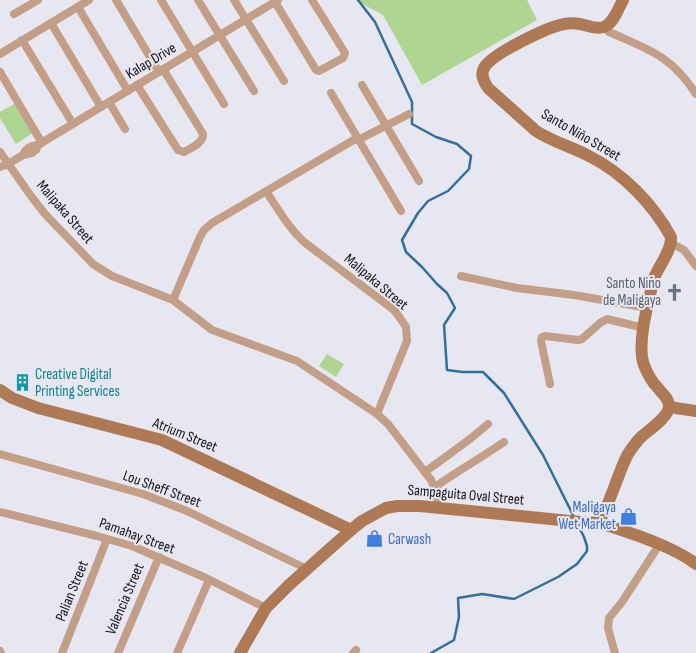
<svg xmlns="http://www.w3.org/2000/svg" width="696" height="653" font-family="'Sofia Sans Condensed',sans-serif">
<rect width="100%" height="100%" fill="#e7e7f1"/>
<g fill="#aed592">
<path d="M355,0H527L537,20L422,85L383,15Z"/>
<path d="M16,103L34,132L16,144L0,118V112Z"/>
<path d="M327,354L344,364L336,377L319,366Z"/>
</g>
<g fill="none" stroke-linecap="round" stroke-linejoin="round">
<g stroke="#32709b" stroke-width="2.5">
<path d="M358,0L375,22L412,102V124L436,137L457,144L471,156L469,169L448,191L428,201L418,213L402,240L406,252L422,267L437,284L447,293L455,308L444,325L447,370L462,372H483L504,393L543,455L574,517"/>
<path d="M431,653L454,640L459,617L458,598L482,594L514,599L558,577L577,564L587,551V546L584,537L578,525"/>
</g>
<g stroke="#c29f86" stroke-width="8">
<path d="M116,0L159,72"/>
<path d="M161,0L224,104"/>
<path d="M198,0L254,91"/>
<path d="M234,0L284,81"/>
<path d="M275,2L316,70L319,71L343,58L345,53L312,0"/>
<path d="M78,7L128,91"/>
<path d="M14,14L38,0"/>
<path d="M51,23L101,107"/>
<path d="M604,27L609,32L614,34C652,51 672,57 696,94"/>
<path d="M22,40L73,124"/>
<path d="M0,54L89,0"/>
<path d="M0,72L42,143"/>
<path d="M137,85L178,150L184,152C191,148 204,143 203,134L163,69"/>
<path d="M362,85L419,181"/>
<path d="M331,93L401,211"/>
<path d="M109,102L125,129"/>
<path d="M358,140L409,114"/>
<path d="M0,152L31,196L45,214L93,264L112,276L173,300L212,330L297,361L377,414L388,424L431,480L437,493L438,507"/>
<path d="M23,155C26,148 30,146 38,145L278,0"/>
<path d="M0,167L8,164L23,155L32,153L36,150L38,145"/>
<path d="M266,191C278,209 288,227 304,242L394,310L400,318L406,327L407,341L377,414"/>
<path d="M671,243L684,250L696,266"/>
<path d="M461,276L517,288L574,295L648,308"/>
<path d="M173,300L200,237L204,230L212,223L357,138"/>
<path d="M550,384L541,341L542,337L545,336L578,340L582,339L600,323L607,319L644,328"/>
<path d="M0,454L143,494L187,511L307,569"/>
<path d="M425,472L470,439L488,424"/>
<path d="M435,487C457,471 481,458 504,442"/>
<path d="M0,512L97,536L132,546L206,578L266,608"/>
<path d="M0,651L1,653"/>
<path d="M62,653L107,539"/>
<path d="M118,653L159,557"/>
<path d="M177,653L209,580"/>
<path d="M353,653L356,650"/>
<path d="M615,653L608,628L609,618L622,602L659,545"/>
</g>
<g stroke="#ae7a55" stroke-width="12">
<path d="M0,390L12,398L38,408L162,440L351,530"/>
<path d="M669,407L696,411"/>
<path d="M597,522C606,517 620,467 628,454C632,448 636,442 641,437C649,430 669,417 669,406C669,398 662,394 658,388C652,382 647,373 644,365C636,344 649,300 654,278C659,266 672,250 671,237C653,204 623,173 589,156C572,147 553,142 536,131L488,88C484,82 480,75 484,68C491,54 548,27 564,24C569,23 575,23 580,24C587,25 596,30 604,27C614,23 618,9 623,0"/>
<path d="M240,653L266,608L289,585L351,530L362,521L386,508L397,506H420L590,523L597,522C627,532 671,545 696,564"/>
</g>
</g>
<defs>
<symbol id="church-bare" viewBox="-9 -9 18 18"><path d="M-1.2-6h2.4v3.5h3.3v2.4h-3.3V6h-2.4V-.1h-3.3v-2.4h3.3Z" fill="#6b7280" stroke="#e7e7f1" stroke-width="2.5" paint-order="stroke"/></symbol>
<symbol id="building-bare" viewBox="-9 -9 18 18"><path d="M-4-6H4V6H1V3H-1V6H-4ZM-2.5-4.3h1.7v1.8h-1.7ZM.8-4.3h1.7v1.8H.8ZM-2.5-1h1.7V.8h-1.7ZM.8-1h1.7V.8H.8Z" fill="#0f9aa8" stroke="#e7e7f1" stroke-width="2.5" paint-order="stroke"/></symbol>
<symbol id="shop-bare" viewBox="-9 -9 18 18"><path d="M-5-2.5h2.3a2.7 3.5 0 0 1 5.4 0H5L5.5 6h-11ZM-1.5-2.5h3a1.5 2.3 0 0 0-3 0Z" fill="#3f7fe0" stroke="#e7e7f1" stroke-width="2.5" paint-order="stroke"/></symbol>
</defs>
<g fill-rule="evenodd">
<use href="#church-bare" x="662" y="280" width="25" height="25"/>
<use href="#building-bare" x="10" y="370" width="25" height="25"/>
<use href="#shop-bare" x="616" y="504" width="25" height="25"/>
<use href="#shop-bare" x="362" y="526" width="25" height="25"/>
</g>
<g text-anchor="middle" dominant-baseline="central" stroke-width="4" stroke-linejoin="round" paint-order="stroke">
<g font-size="15" fill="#141317" stroke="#e7e7f1">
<text transform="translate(151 61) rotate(-31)">Kalap Drive</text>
<text transform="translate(581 135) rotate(30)">Santo Niño Street</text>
<text transform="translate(65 212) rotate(49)">Malipaka Street</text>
<text transform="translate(376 282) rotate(40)">Malipaka Street</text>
<text transform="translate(185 435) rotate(22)">Atrium Street</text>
<text transform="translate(162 489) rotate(20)">Lou Sheff Street</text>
<text transform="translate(466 495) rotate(5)">Sampaguita Oval Street</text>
<text transform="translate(137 536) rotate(20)">Pamahay Street</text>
<text transform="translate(72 591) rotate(-68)">Palian Street</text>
<text transform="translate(125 599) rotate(-67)">Valencia Street</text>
</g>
<g font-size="15" fill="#5b616d" stroke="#e7e7f1" text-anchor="end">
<text x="661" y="283">Santo Niño<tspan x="661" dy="17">de Maligaya</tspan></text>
</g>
<g font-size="15" fill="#0d838f" stroke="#e7e7f1" text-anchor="start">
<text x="35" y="374">Creative Digital<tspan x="35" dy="17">Printing Services</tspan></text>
</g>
<g font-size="15" fill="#366cbe" stroke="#e7e7f1" text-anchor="end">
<text x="616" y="507">Maligaya<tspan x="616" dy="17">Wet Market</tspan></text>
<text x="388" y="539" text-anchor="start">Carwash</text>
</g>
</g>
</svg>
